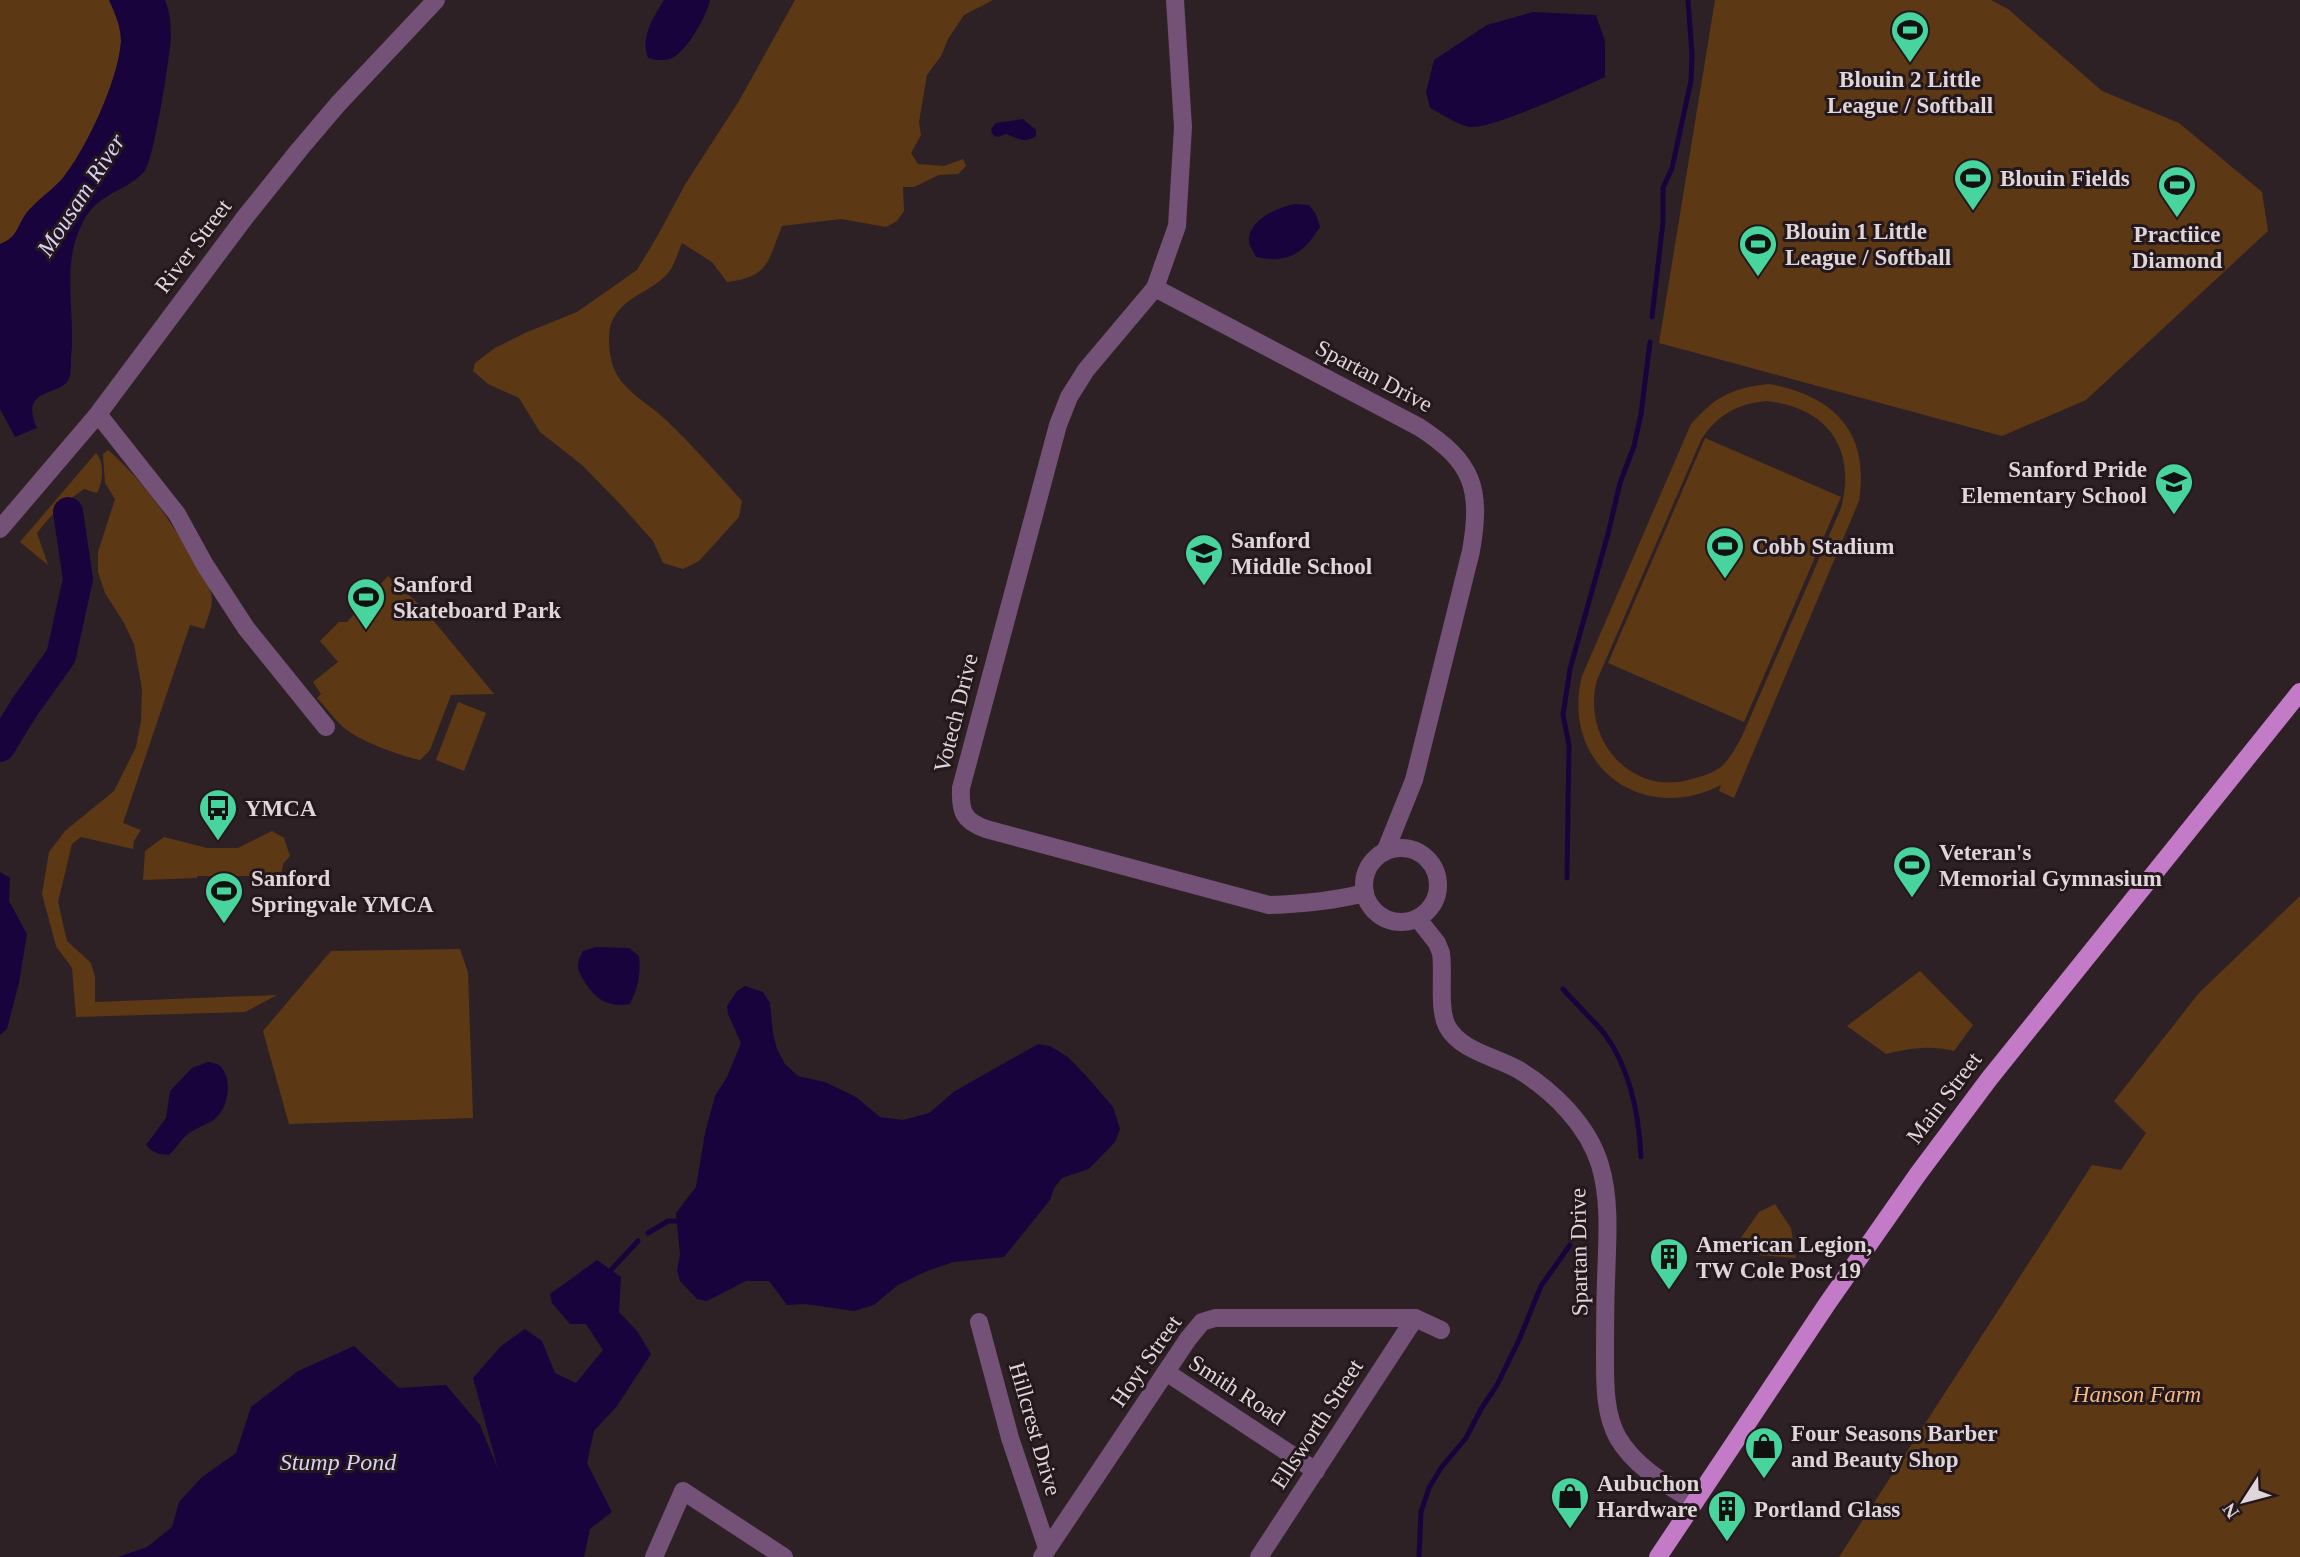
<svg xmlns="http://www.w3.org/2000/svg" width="2300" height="1557" font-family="'Times New Roman',serif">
<rect width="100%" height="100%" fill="#2e2125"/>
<g fill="#5c3914" fill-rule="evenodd">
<path d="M0,0H109C115,13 121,27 121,41C119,79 86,150 62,179C52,190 40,198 30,209C17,222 20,237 0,244Z"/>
<path d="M795,0H993L964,15L948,39L941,56L927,75L919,122L921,135L911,153L918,164L944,166L963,159L966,166L958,174L939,175L914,187H903L904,211L897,221L886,227L841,219L782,226C768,260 770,277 727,282L712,262L682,243C678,252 675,264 669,272C651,293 627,294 613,319C606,332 609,358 615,371C625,392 649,404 665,419C692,445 717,473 742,501L739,517L699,561L683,569L663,563L653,541L621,505L582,465L540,432L519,398L488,384L473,371L475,363L495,348L525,333L577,312L637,270L658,235L686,183L739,101Z"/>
<path d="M1715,0H1991L2008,9L2102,91L2179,123L2262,192L2268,231L2086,400L2002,436L1659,343Z"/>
<path d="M1769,384C1834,396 1870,432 1859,501L1734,798L1719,791L1721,785C1641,826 1560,764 1582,676L1691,424C1716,396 1732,388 1769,384ZM1766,401C1827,407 1857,448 1841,508L1743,734C1737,746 1731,757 1722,766C1713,773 1703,776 1692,779C1631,798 1581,738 1597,680L1701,440C1717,415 1737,404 1766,401Z"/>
<path d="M1705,438L1841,497L1744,722L1608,663Z"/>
<path d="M108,450C145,482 172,523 196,564C201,573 209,583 211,593C214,605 208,617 204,629L190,625L123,823L141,830L134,841L133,849L81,837L72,844L58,902L67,941L91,963L95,977V1002L277,995L245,1012L76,1017L72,968L56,946L42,894L49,852L65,831L114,791L136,747L141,721L142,689L134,644L124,623L105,593L98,572V552L115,499L105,483L103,454Z"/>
<path d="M96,453C105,463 103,482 97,493L84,489C64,503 52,513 37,533L48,565L20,542Z"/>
<path d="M388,576L423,608L494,694L451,695L430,750L420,760C398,755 361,742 343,727C334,719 326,707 317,698L321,694L313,682L338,662L320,641L339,622H347Z"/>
<path d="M458,702L486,713L464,771L436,760Z"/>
<path d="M272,831L284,838L290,856L283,864L281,876H197V878L143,880L145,851L164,837L207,848H238Z"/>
<path d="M2300,896V1557H1839L2092,1165L2121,1170L2146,1133L2114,1101L2199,993Z"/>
<path d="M460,949L468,973L473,1118L289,1124L263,1031L331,951Z"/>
<path d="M1920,971L1973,1025L1954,1051C1931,1045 1909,1048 1886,1054L1847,1026Z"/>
<path d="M1775,1204L1791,1228L1796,1258L1745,1254L1738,1248L1740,1239L1759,1212Z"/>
</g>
<g fill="#19033d">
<path d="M109,0H165C170,12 171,23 171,37C170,56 154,161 144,172C123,194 96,192 81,226C61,267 76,315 71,358C71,364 71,374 69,379C61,397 18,386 37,428L15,437L0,409V244C20,237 17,222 30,209C40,198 52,190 62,179C86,150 119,79 121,41C121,27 115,13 109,0Z"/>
<path d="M664,0H710C707,16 686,53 670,59C663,61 654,60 648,58C640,37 653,18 664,0Z"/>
<path d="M1533,12L1596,15L1605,41V77C1581,88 1492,129 1470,127C1460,126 1440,113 1430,108L1426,92L1434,60L1487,25Z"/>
<path d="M1023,119L1036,130V136C1024,144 1018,138 1006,134L998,137L993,135L991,129L996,123Z"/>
<path d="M1295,204L1309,205L1316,214L1320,227C1303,254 1288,264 1256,257C1254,252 1249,246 1249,241C1248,220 1278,207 1295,204Z"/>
<path d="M0,872L10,878L9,901L27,934L19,983L7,1029L0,1035Z"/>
<path d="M596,947L629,948L639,956C641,974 638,988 630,1004C609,1008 597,1000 586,984C583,979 579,973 578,968C577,962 580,957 583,951Z"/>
<path d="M745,986L763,992L770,1003L773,1033L777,1049L785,1064L798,1076L825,1082L856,1097L880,1117L903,1120L929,1113L955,1091L1038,1044L1050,1046L1068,1057L1089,1079L1113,1107L1120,1129L1115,1142L1089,1169L1062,1178L1054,1188L1050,1200L1004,1257L954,1262L927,1271L898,1285L874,1305L854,1311L805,1304L787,1305L769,1281H746L707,1301L697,1299L680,1281L677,1270L680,1255L676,1213L696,1187L705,1133L715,1096L727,1077L741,1043L728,1014L727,1006L737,991Z"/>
<path d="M208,1062C210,1062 217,1064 219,1065C233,1076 229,1106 217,1117C210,1124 197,1127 188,1134C181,1139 177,1148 169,1155L159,1154L151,1150L146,1145L166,1118L170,1091L192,1068Z"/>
<path d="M597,1260L621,1277L619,1312L637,1331L651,1354L617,1406L594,1431L587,1463L612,1512L590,1529L584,1557H118L147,1547L172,1527L179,1502L202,1477L236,1453L251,1407L298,1371L354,1346L399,1388L446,1385L480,1425L498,1469L473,1378L501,1346L525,1329L542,1341L555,1373L576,1383L603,1350L586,1324H570L552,1303L550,1294Z"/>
</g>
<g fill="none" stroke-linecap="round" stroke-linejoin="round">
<g stroke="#19033d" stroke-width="5">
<path d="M1652,317L1663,222V188L1672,168L1691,81L1692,55L1688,0"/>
<path d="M1567,878L1569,745L1563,715L1570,669L1608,534L1620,483L1634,446L1641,414L1650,342"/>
<path d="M1563,989C1576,1004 1591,1018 1604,1033C1630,1068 1639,1114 1641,1157"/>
<path d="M648,1233L668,1221H677"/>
<path d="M612,1269L638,1241"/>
<path d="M1419,1557L1421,1512L1429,1488L1441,1468L1466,1438L1481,1409L1497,1385L1519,1340L1541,1286L1570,1245"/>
</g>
<path stroke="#19033d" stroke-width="30" d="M0,747L24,708L61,656L78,579L68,512"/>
<g stroke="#745177" stroke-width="18">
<path d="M1175,0L1183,127L1177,226L1155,288L1086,370L1069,397L1058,425L961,788C960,811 963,821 986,829L1269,905C1302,904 1333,901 1365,893"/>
<path d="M1155,288L1419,427C1473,462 1482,488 1471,551L1414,780L1385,852"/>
<path d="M98,414L177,514L205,565L246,628L326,727"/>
<path d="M0,529L98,414L246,216L299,150L338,104L436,0"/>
<circle cx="1401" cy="885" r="37"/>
<path d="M1418,919L1437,943L1441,953C1444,973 1438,1009 1447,1026C1460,1051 1497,1057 1519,1070C1553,1091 1588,1125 1600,1165C1611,1201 1607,1243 1606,1281C1605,1307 1605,1334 1605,1360C1605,1386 1605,1415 1618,1438C1636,1468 1666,1484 1695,1502"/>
<path d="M979,1322L1010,1438L1047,1548"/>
<path d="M1166,1372L1316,1471"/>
<path d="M654,1557L683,1491L784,1557"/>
<path d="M1042,1557L1188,1339L1202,1322L1215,1318H1415L1441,1330"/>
<path d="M1259,1557L1415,1318"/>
</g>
<path stroke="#c37bc8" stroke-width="18" d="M1658,1557L1827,1304L1918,1174L1989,1079L2300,692"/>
</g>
<defs>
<symbol id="stadium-pin" viewBox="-11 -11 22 30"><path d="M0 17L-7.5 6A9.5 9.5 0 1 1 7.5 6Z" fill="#47d49d" stroke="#24181c"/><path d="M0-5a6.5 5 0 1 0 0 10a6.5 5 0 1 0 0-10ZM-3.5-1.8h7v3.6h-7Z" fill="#111"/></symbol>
<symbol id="school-pin" viewBox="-11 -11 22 30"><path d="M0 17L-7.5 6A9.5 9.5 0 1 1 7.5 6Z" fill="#47d49d" stroke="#24181c"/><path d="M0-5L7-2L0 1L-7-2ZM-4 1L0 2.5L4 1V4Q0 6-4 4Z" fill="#111"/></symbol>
<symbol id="bus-pin" viewBox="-11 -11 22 30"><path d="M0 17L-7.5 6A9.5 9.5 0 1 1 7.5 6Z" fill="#47d49d" stroke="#24181c"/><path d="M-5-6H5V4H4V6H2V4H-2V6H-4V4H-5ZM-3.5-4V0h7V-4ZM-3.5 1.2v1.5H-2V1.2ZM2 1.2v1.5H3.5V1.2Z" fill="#111"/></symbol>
<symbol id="building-pin" viewBox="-11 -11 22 30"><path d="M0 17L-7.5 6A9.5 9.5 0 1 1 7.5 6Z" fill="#47d49d" stroke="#24181c"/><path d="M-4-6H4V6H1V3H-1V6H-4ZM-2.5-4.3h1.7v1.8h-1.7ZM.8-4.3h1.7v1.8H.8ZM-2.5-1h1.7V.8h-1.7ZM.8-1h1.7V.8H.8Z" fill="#111"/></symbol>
<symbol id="shop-pin" viewBox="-11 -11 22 30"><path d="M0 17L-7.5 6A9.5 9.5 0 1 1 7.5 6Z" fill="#47d49d" stroke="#24181c"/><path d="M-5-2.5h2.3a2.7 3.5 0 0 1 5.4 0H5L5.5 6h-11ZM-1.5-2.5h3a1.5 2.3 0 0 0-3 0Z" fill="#111"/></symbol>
</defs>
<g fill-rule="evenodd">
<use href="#stadium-pin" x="1888" y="8" width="44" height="60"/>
<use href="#stadium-pin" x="1951" y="156" width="44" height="60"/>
<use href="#stadium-pin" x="2155" y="163" width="44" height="60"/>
<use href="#stadium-pin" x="1736" y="222" width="44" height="60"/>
<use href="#school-pin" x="2152" y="460" width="44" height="60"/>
<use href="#stadium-pin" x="1703" y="524" width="44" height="60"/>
<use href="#school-pin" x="1182" y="531" width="44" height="60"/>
<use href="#stadium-pin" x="344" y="575" width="44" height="60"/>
<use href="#bus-pin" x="196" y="786" width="44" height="60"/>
<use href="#stadium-pin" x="1890" y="843" width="44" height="60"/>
<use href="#stadium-pin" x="202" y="869" width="44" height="60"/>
<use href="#building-pin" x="1647" y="1235" width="44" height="60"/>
<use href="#shop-pin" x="1742" y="1424" width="44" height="60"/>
<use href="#shop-pin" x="1548" y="1474" width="44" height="60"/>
<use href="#building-pin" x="1705" y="1487" width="44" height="60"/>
</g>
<g text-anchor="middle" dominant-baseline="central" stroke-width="6" stroke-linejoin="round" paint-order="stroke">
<g font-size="23" font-weight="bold" fill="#dfd6d9" stroke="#24181c" text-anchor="start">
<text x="1910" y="79" text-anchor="middle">Blouin 2 Little<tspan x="1910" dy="26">League / Softball</tspan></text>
<text x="2000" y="178">Blouin Fields</text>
<text x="1785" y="231">Blouin 1 Little<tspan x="1785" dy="26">League / Softball</tspan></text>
<text x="2177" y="234" text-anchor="middle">Practiice<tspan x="2177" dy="26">Diamond</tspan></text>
<text x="2147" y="469" text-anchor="end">Sanford Pride<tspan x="2147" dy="26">Elementary School</tspan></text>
<text x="1231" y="540">Sanford<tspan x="1231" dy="26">Middle School</tspan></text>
<text x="1752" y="546">Cobb Stadium</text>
<text x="393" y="584">Sanford<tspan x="393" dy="26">Skateboard Park</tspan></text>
<text x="245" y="808">YMCA</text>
<text x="1939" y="852">Veteran's<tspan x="1939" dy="26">Memorial Gymnasium</tspan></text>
<text x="251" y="878">Sanford<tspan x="251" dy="26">Springvale YMCA</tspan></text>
<text x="1696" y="1244">American Legion,<tspan x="1696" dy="26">TW Cole Post 19</tspan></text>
<text x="1791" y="1433">Four Seasons Barber<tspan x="1791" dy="26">and Beauty Shop</tspan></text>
<text x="1597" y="1483">Aubuchon<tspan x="1597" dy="26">Hardware</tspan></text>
<text x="1754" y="1509">Portland Glass</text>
</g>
<g font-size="23" fill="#dfd6d9" stroke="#24181c">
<text transform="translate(193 246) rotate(-53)">River Street</text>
<text transform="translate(1374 376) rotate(28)">Spartan Drive</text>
<text transform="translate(956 713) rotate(-76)">Votech Drive</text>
<text transform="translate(1944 1098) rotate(-53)">Main Street</text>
<text transform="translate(1579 1252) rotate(-91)">Spartan Drive</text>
<text transform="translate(1146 1361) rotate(-55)">Hoyt Street</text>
<text transform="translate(1237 1390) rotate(33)">Smith Road</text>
<text transform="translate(1317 1424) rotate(-57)">Ellsworth Street</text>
<text transform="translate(1035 1429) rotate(74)">Hillcrest Drive</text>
</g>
<g font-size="23" font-style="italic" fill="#f7b87e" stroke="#24181c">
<text x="2137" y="1394">Hanson Farm</text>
</g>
<g font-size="24" font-style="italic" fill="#d6d1f7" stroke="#24181c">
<text transform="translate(81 195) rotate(-57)">Mousam River</text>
<text x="338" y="1462">Stump Pond</text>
</g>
</g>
<g transform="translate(2244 1501) rotate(234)" stroke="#24181c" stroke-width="5" paint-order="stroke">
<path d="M0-5L12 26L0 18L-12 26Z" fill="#dfd6d9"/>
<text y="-10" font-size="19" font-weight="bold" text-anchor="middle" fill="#dfd6d9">N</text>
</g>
</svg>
